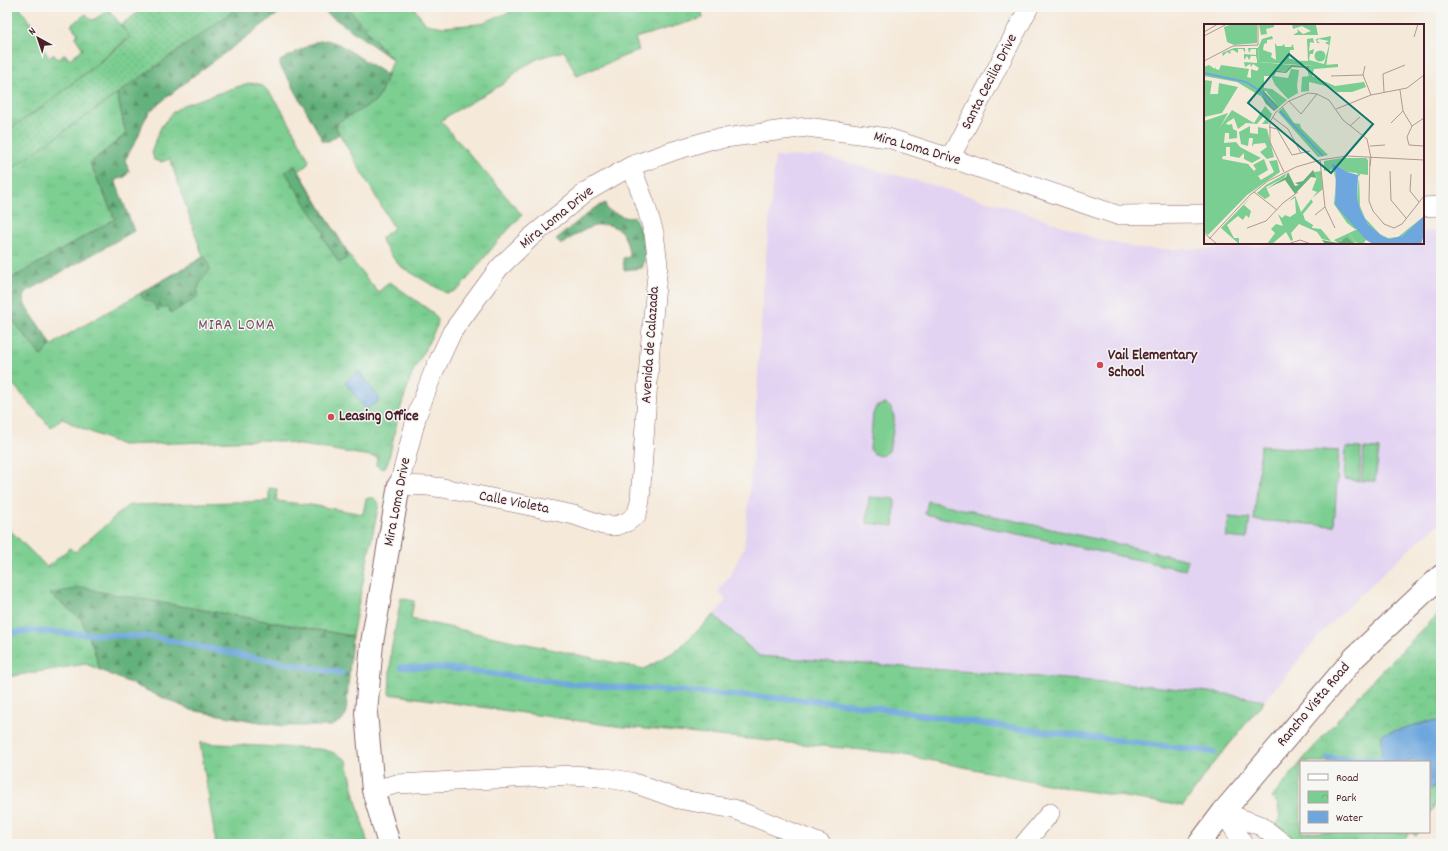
<svg xmlns="http://www.w3.org/2000/svg" width="1448" height="851" font-family="Dekko,sans-serif">
<defs>
<pattern id="grass-tufts" width="24" height="20" patternUnits="userSpaceOnUse"><rect width="24" height="20" fill="#7bce91"/><path d="M3 7l-1-3M5 7V3M7 7l1-3M15 17l-1-3M17 17v-4M19 17l1-3" fill="none" stroke="#6cb07d"/></pattern>
<pattern id="forest-firs" width="22" height="20" patternUnits="userSpaceOnUse"><rect width="22" height="20" fill="#64b17b"/><path d="M5 1l3.5 6h-7zM16 11l3.5 6h-7z" fill="#548f65"/></pattern>
<pattern id="park-crowns" width="20" height="18" patternUnits="userSpaceOnUse"><rect width="20" height="18" fill="#7bce91"/><path d="M2 6a3 3 0 1 1 6 0M12 15a3 3 0 1 1 6 0" fill="none" stroke="#6cb07d"/></pattern>
<pattern id="garden-dots" width="8" height="8" patternUnits="userSpaceOnUse"><rect width="8" height="8" fill="#7bce91"/><path d="M2 2h.1M6 6h.1" fill="none" stroke="#6cb07d" stroke-width="1.8" stroke-linecap="round"/></pattern>
</defs>
<rect width="100%" height="100%" fill="#f6f6f2"/>
<filter id="ink" filterUnits="userSpaceOnUse"><feTurbulence type="fractalNoise" baseFrequency=".025" numOctaves="2"/><feDisplacementMap in="SourceGraphic" scale="8" xChannelSelector="R" yChannelSelector="G"/><feConvolveMatrix kernelMatrix="1 2 1 2 8 2 1 2 1" color-interpolation-filters="sRGB"/></filter>
<filter id="wash" filterUnits="userSpaceOnUse"><feTurbulence type="fractalNoise" baseFrequency=".012" numOctaves="4" result="noise"/><feDisplacementMap in="SourceGraphic" scale="16" xChannelSelector="R" yChannelSelector="G"/><feGaussianBlur stdDeviation="0.9" result="paint"/><feColorMatrix in="noise" values="0 0 0 0 0 0 0 0 0 0 0 0 0 0 0 0 0 1.4 0 .05"/><feComposite in="paint" operator="in"/></filter>
<g filter="url(#wash)">
<rect width="100%" height="100%" fill="#f5e9d9"/>
<path fill="#e3d3f2" d="M822,156L918,181L1026,212L1100,240L1142,249H1214L1296,243H1423V232L1441,231V522L1395,562L1326,628L1264,701L1227,694L1132,684L759,656L714,615L726,600L718,591L729,577L744,548L754,440L763,289L775,157Z"/>
<g fill="url(#grass-tufts)" stroke="#62765e">
<path d="M347,7H414L416,11L426,24L444,27L479,24L523,7H701L703,18L635,38L639,50L577,76L564,51L539,58L521,68L503,84L452,113L441,121L522,215L497,242L460,288L452,292L446,293L403,268L396,262L382,242L381,238L394,228L336,128L338,122L376,101L380,95L392,60Z"/>
<path d="M249,83C252,84 256,83 259,84C275,90 300,144 309,160L307,165L299,171L354,263L378,292L390,282L432,312L438,320L437,326L412,374L399,413L388,462L385,467L382,469L376,465L377,457L276,441L260,440L122,445L76,426L62,418L51,428L11,382L7,385V313L41,356L52,345L64,337L203,257L170,159L161,162L154,160L152,151L155,141L161,127L173,112L183,105Z"/>
<path d="M117,94L126,134L90,163L115,219L7,281V172Z"/>
<path d="M269,488L277,489L276,501L311,505L363,514L366,499L373,497L379,503L352,636L129,597L100,592L85,587L51,594L81,619L93,647L100,670L86,664L7,677V527L47,567L70,548L75,552L126,507L130,505L269,501Z"/>
<path d="M401,598L414,601L411,619L644,669L677,650L714,615L759,656L1132,684L1227,694L1264,701L1208,771L1183,806L1067,788L894,753L615,726L389,694L391,651Z"/>
<path d="M200,743L320,749C331,751 338,754 347,761L356,800L368,844H216Z"/>
</g>
<g fill="url(#forest-firs)" stroke="#576853">
<path d="M239,7H287L192,77L150,111L143,123L138,137L125,160L129,171L125,177L115,180L134,231L26,292L23,297L25,305L52,345L41,356L7,313V281L115,219L90,163L126,134L117,94Z"/>
<path d="M318,7H347L392,59Z"/>
<path d="M327,40L339,44L387,75L380,95L376,101L338,122L336,128L339,134L329,141H323L291,83L280,66V61L315,42Z"/>
<path d="M295,166L348,254L346,259L339,263L322,236L325,234L285,172Z"/>
<path d="M605,203L607,210L627,218L634,216C640,230 650,252 642,268L624,270L623,258L630,257C628,249 627,240 622,233C605,213 576,234 561,245L556,239L593,209Z"/>
<path d="M204,257C209,260 209,264 210,270C203,279 196,285 197,298L171,313L167,306L157,311L154,304C149,300 142,302 141,293Z"/>
<path d="M85,587L100,592L129,597L352,636L346,715L341,721L331,726H282L191,710L100,670L93,647L81,619L50,594Z"/>
</g>
<g fill="url(#park-crowns)" stroke="#62765e">
<path d="M7,7H19L43,40L39,43L49,57L53,54L58,59L65,54L69,59L83,49L75,37L78,34L71,25L86,14L90,19L93,20L109,10L130,37L48,103L7,131Z"/>
<path d="M1441,611V721L1427,722L1394,731L1381,762H1301V832H1419L1416,836L1410,832L1400,844H1298L1276,825L1280,820L1278,804L1272,798L1305,757L1378,674Z"/>
<path d="M1429,788H1441L1437,802L1429,815Z"/>
</g>
<path fill="url(#garden-dots)" stroke="#62765e" d="M145,7H239L7,172V131L48,103L130,38L121,25Z"/>
<g fill="#7bce91" stroke="#62765e">
<path d="M883,404C902,406 891,437 889,451C882,458 875,457 870,449L873,414L876,407Z"/>
<path d="M1261,446L1339,451L1334,526L1254,520Z"/>
<path d="M1346,447L1361,448L1359,481L1344,479Z"/>
<path d="M1364,448L1379,449L1375,481H1361Z"/>
<path d="M869,497L895,499L894,526L867,523Z"/>
<path d="M928,501L1188,560L1185,570L925,514Z"/>
<path d="M1229,517L1250,519L1247,539L1226,537Z"/>
</g>
<g fill="#6ea7dd" stroke="#5c6384">
<path d="M359,371L380,400L366,410L345,382Z"/>
<path d="M1441,721V788H1429V762H1381L1382,734L1427,722Z"/>
</g>
<g fill="none" stroke-linecap="round" stroke-linejoin="round">
<g stroke="#6ea7dd" stroke-width="6">
<path d="M7,633L30,631L153,637L245,656L342,673"/>
<path d="M401,667L447,668L571,684L836,702L991,725L1214,752"/>
<path d="M1328,758L1382,759"/>
</g>
</g>
</g>
<g filter="url(#ink)">
<g fill="none" stroke-linecap="round" stroke-linejoin="round">
<defs>
<g id="minor">
<path d="M950,158L1029,7"/>
<path d="M631,166L645,203L654,233L658,264L650,349L640,501L637,514L627,522L615,526L603,525L574,515L443,488L428,486L399,485L417,415L433,373L452,332L499,268L530,238L586,192L631,166L673,151L710,140L807,127L888,138L950,158L1117,215L1205,214"/>
<path d="M1423,207L1441,206"/>
<path d="M373,790L397,784L572,775L600,777L631,782L678,799L734,809L821,844"/>
<path d="M1223,812L1261,826L1284,844"/>
<path d="M1223,812L1244,844"/>
<path d="M1024,844L1050,813"/>
</g>
<path id="tertiary" d="M389,844L373,790L366,713L372,643L399,485"/>
<path id="secondary" d="M1199,844L1223,812L1354,658L1441,576"/>
</defs>
<use href="#minor" stroke="#866668" stroke-width="20"/>
<use href="#tertiary" stroke="#866668" stroke-width="24"/>
<use href="#secondary" stroke="#866668" stroke-width="24"/>
<use href="#minor" stroke="#fff" stroke-width="19"/>
<use href="#tertiary" stroke="#fff" stroke-width="22"/>
<use href="#secondary" stroke="#fff" stroke-width="22"/>
</g>
</g>
<g fill="#d1495b" stroke="#f6f6f2" stroke-width="1.5">
<circle cx="1100" cy="365" r="4"/>
<circle cx="331" cy="417" r="4"/>
</g>
<g text-anchor="middle" dominant-baseline="central" stroke-width="3" stroke-linejoin="round" paint-order="stroke">
<g font-size="15" fill="#4a1f2b" stroke="#f6f6f2">
<text transform="translate(990 82) rotate(-63)">Santa Cecilia Drive</text>
<text transform="translate(917 149) rotate(16)">Mira Loma Drive</text>
<text transform="translate(557 218) rotate(-39)">Mira Loma Drive</text>
<text transform="translate(651 345) rotate(-86)">Avenida de Calazada</text>
<text transform="translate(398 502) rotate(-79)">Mira Loma Drive</text>
<text transform="translate(514 503) rotate(11)">Calle Violeta</text>
<text transform="translate(1314 705) rotate(-50)">Rancho Vista Road</text>
</g>
<g font-size="15" font-weight="bold" fill="#4a1f2b" stroke="#f6f6f2" text-anchor="start">
<text x="1108" y="356">Vail Elementary<tspan x="1108" dy="17">School</tspan></text>
<text x="339" y="417">Leasing Office</text>
</g>
<g font-size="16" letter-spacing="1" fill="#7b4c64" stroke="#f6f6f2">
<text x="237" y="325">MIRA LOMA</text>
</g>
</g>
<g transform="translate(1204 24)">
<rect width="220" height="220" fill="#f5e9d9"/>
<path d="M28,0H53V19L30,21L23,18L20,3ZM30,24H54L55,38L87,41L81,48L71,46L70,52L84,54L87,45L95,46L93,62L94,69L84,75L71,61L67,52H60V64L68,65L83,76L75,83L62,67H59L58,73L33,58L0,52V43L5,41L11,45L12,43V45L15,46L17,41L45,45L43,53L47,54V45L53,47L55,44L49,40L47,43L46,40L41,43L40,38L53,39V36L52,32H47L45,36L43,32L40,36V30L52,31V25H47L45,29L44,24H41V29L39,25H34V29L29,26L26,27L27,30L23,28L19,32L18,29ZM134,40V43L110,45L108,52L131,62L160,58L162,63L148,68H133L126,63L105,58V67L97,68L98,53L105,52V42ZM61,82L68,90L64,100H58L62,95L59,93L53,100L42,99L34,105L30,94L22,99L24,101L28,100L29,105L33,107V114L25,115V109H21L20,119L32,118L36,123L57,134L48,139L40,135V129L35,134L26,132V123H22V132H19L18,135L44,140L50,147L52,145L49,141L60,135L64,146L54,152L57,156L70,148L65,137L73,136L76,148L43,171L4,211L0,208V108L14,106L28,86L50,99ZM79,83L90,99L96,100L97,104L124,131L114,133L74,88ZM46,102V109L54,110V103L63,105L70,133L63,135L56,128L63,123L61,119L50,120L48,123L49,114H45L44,122L37,120L35,108ZM129,145L132,149L131,181L150,199L152,206L143,199L132,183L130,180L132,157ZM117,147L119,165L107,175L109,178L99,190L101,196L109,201L108,204L117,205L127,217L118,215L113,208L95,200L87,209L89,216L87,217L82,208L68,220H63L71,209L67,205L72,200L79,202L74,190L78,194L81,191L86,193L92,189L91,174L85,177L91,172L92,174L97,188L113,168L108,166L113,153L110,148ZM83,149L80,154L62,163L66,172L61,175L53,169L62,161ZM155,153L156,182L161,194L176,210L184,214L194,213L220,192L198,212L194,214L186,215L178,212L164,200L157,187L153,174ZM48,172L40,181L47,187L45,194L42,191L39,196L34,192L23,201L30,214H35V220L17,204ZM145,209L152,220L138,216L134,219L130,216Z" fill="#7bce91"/>
<path d="M87,41L105,42V52L103,44L88,43L82,49L72,48L70,52V46L81,48ZM59,66L75,83L70,87L62,80L58,73ZM109,146L113,154L107,153L91,170L81,156L62,165L82,153L84,148L91,162L95,161L91,159L99,157ZM143,213L150,220H121L118,216L134,219Z" fill="#64b17b"/>
<path d="M71,19L73,22H78L80,20L81,23H87L89,20L90,26H86L85,35H89L91,38L72,36ZM0,56L8,57L6,70H14L15,59L34,63L18,89L0,93ZM138,134H162L164,136V151L156,150L155,153L153,149L143,148L129,139L127,141L130,145L120,147V137ZM154,205L162,216L159,220L151,218L145,209Z" fill="#7bce91"/>
<path d="M55,0H70V3L62,5L63,10L57,11ZM88,0L112,1L114,11H89L94,8L93,5L99,10L107,7L98,2L89,5ZM68,12L69,15L63,16V19L60,20L59,26L68,29L67,33L72,36L104,37L103,15L109,14L110,19L106,18L105,27L110,25L109,30H106L105,36L120,40L125,21L121,19L125,17L115,15L113,17L116,19H113L112,15L127,12L122,43L55,38L54,24L58,15ZM110.5 32a5.5 5.5 0 1 1 11 0a5.5 5.5 0 1 1-11 0ZM24,89L14,107L0,108V97Z" fill="#7bce91"/>
<path d="M129,139L143,148L154,151L153,174L157,187L164,200L178,212L186,215L198,212L220,192V211L217,220H169L162,216L131,181L132,149L127,141Z" fill="#6ea7dd"/>
<path fill="none" stroke="#6ea7dd" stroke-width="2" d="M0,49L42,58L56,67L72,85M76,87L119,132"/>
<path fill="none" stroke="#b19893" stroke-width="1" d="M0,8L14,0M0,12L23,0M210,13L214,0M0,37L29,22L54,21V0M161,42L159,51L167,71M127,52L159,51M196,66L199,87L208,102M180,68L179,50L201,41M85,77L97,90L113,70M132,85L167,71L203,64L220,51M68,93L84,105L97,129M220,94L208,102L203,113L205,121L220,122M187,99L199,87M146,102L156,93M65,103L73,105L88,131L106,127M166,122L181,121M166,133L165,177L169,187L180,200L190,204L198,200L220,172M116,136L121,183L131,204M186,147L187,176L202,194M80,148L66,118V98L72,88L85,77L104,69L113,70L125,76L139,96L163,115L167,134L166,142M207,150L206,167L215,178M50,168L73,186M111,191L121,183M43,204L62,197L79,179L94,168M0,209L13,220M5,215L46,171L64,157L92,143L116,136L143,132L220,136M84,220L96,216L107,220"/>
<path fill="#0f766e" fill-opacity="0.15" stroke="#0f766e" stroke-width="2" d="M85,30L169,100L127,149L44,79Z"/>
<rect width="220" height="220" fill="none" stroke="#4a1f2b" stroke-width="2"/>
</g>
<rect width="1448" height="851" fill="none" stroke="#f6f6f2" stroke-width="24"/>
<rect x="1300" y="761" width="130" height="72" fill="#f6f6f2" stroke="#b1a0a2"/>
<rect x="1308" y="774" width="20" height="6" fill="#ffffff" stroke="#b1a0a2"/>
<text x="1336" y="781" font-size="12" fill="#4a1f2b">Road</text>
<rect x="1308" y="791" width="20" height="12" fill="url(#park-crowns)" stroke="#b1a0a2"/>
<text x="1336" y="801" font-size="12" fill="#4a1f2b">Park</text>
<rect x="1308" y="811" width="20" height="12" fill="#6ea7dd" stroke="#b1a0a2"/>
<text x="1336" y="821" font-size="12" fill="#4a1f2b">Water</text>
<g transform="translate(38 38) rotate(320)" stroke="#f6f6f2" stroke-width="3" paint-order="stroke">
<path d="M0-3L7 15L0 10L-7 15Z" fill="#4a1f2b"/>
<text y="-6" font-size="11" font-weight="bold" text-anchor="middle" fill="#4a1f2b">N</text>
</g>
</svg>
